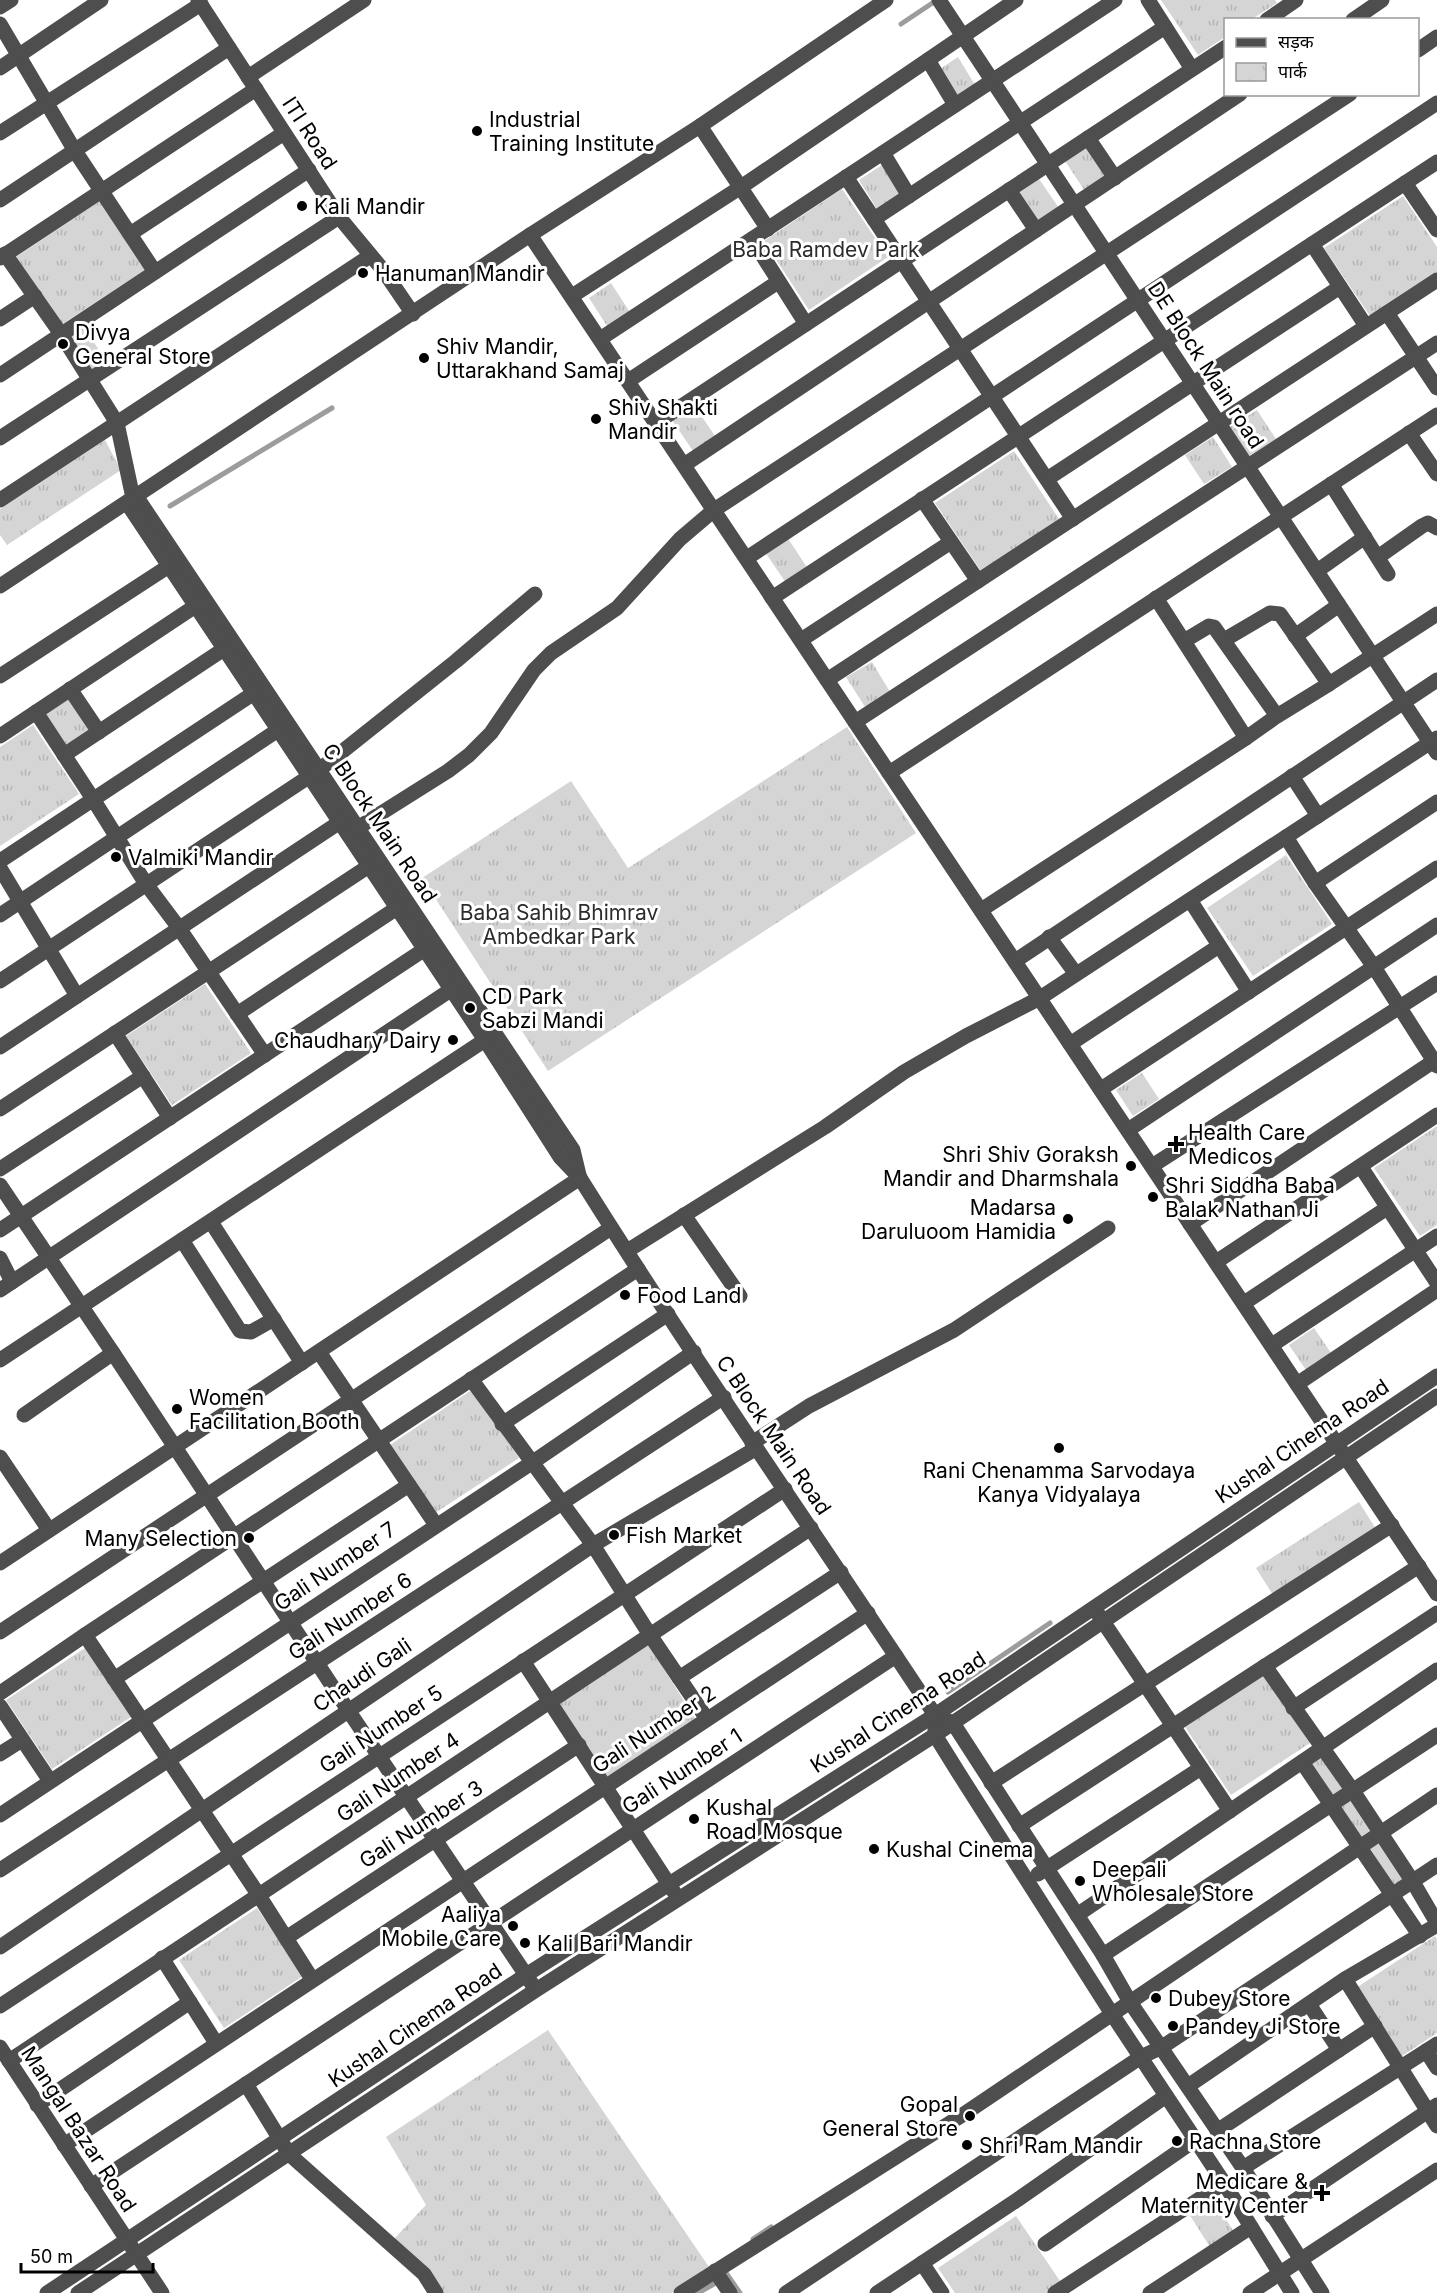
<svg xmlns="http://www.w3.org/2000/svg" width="1437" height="2293" font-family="Inter,'Noto Sans Devanagari',sans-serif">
<defs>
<pattern id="park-tufts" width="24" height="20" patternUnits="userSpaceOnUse" patternTransform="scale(1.5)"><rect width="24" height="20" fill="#d5d5d5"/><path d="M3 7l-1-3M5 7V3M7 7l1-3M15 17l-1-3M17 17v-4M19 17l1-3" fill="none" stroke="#b5b5b5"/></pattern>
</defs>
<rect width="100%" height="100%" fill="#fff"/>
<g fill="url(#park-tufts)">
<path d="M1161,0H1275L1277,3L1252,19L1226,20L1225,37L1198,55Z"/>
<path d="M958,57L975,85L957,96L940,69Z"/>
<path d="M1088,145L1108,175L1085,191L1065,161Z"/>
<path d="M882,165L900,194L877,209L859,180Z"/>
<path d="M1039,179L1059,208L1036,224L1016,195Z"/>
<path d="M842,189L888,257L809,310L764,241Z"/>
<path d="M1403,196L1437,247V272L1370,316L1324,248Z"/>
<path d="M100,201L146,269L61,325L16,257Z"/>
<path d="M611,283L631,314L609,329L589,298Z"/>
<path d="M83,326L107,362L90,373L65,337Z"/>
<path d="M694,405L715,436L693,451L672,420Z"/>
<path d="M1257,410L1276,439L1249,456L1230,427Z"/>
<path d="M1213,437L1232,467L1204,484L1185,455Z"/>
<path d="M105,440L121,470L7,545L0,535V509Z"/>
<path d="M1014,451L1059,519L981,571L935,503Z"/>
<path d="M787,537L808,569L786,583L765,552Z"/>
<path d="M872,662L890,692L865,707L846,677Z"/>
<path d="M68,697L91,732L67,748L44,714Z"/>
<path d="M33,725L79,794L0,846V747Z"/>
<path d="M847,727L916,833L548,1071L422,878L571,781L628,868Z"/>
<path d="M1286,855L1332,924L1253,976L1207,908Z"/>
<path d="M205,984L251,1053L172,1105L126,1036Z"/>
<path d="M1142,1073L1159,1099L1133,1116L1116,1090Z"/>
<path d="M1437,1126V1225L1420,1236L1374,1168Z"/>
<path d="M1314,1328L1331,1353L1306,1370L1289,1345Z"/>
<path d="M473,1389L519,1458L432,1515L387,1447Z"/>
<path d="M1359,1502L1376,1529L1273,1595L1256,1568Z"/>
<path d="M647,1642L696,1720L606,1781L555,1703Z"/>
<path d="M85,1648L131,1717L52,1769L6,1700Z"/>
<path d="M1264,1675L1310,1743L1231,1795L1185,1727Z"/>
<path d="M1322,1752L1348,1791L1336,1799L1310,1760Z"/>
<path d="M1351,1795L1376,1832L1363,1840L1339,1803Z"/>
<path d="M1381,1837L1406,1877L1393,1885L1368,1845Z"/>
<path d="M257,1908L303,1976L224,2028L179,1960Z"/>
<path d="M1435,1936L1437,1939V2033L1402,2056L1356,1988Z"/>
<path d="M548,2030L711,2270L671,2293H435L394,2239L426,2205L386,2137Z"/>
<path d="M1213,2199L1234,2232L1210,2247L1189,2214Z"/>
<path d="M1016,2216L1062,2284L1049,2293H955L938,2268Z"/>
</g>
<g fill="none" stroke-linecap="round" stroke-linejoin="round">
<g stroke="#9c9c9c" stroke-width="5">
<path d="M901,24L937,0"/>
<path d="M170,506L332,408"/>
<path d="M948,1692L1050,1623"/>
<path d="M753,2239L771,2227"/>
<path d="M724,2270L740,2293"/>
<path d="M698,2293L714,2284"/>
</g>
<g stroke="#4e4e4e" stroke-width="15">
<path d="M198,0L339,217L383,270L413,314"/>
<path d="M939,0L1437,753"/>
<path d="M1148,0L1192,69"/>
<path d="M0,7L11,0"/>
<path d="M1267,20L1296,0"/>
<path d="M1353,20L1382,0"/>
<path d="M0,24L75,151L155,272"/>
<path d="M1418,50L1437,37"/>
<path d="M928,60L955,105"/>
<path d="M0,68L101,0"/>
<path d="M248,77L364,0"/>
<path d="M700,126L768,229"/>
<path d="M0,133L201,4"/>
<path d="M1088,138L1115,178"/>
<path d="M883,153L909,196"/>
<path d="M846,177L1073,519"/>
<path d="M1405,183L1437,230"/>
<path d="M1009,190L1036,230"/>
<path d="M0,200L229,48"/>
<path d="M874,219L1165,27"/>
<path d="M130,234L284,133"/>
<path d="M530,235L1437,1594"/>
<path d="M752,239L806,324"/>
<path d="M1312,244L1366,326"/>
<path d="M5,254L61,334L117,423L133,498"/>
<path d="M0,258L256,89"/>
<path d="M572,296L741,187L1016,0"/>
<path d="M1387,313L1437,388"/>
<path d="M0,319L35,296"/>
<path d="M600,339L1115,0"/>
<path d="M0,375L309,170"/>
<path d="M628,381L778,282"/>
<path d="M656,423L1226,47"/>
<path d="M1409,433L1437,474"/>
<path d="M0,438L339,217"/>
<path d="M684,465L1240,94"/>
<path d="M1047,479L1340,287"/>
<path d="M1331,484L1388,574"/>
<path d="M136,496L573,1150L579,1175"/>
<path d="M922,499L978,581"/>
<path d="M0,500L370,256"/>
<path d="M127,503L485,1040L560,1157L580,1178C694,1360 817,1536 935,1715"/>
<path d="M1378,557L1422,526L1428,523L1437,528"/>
<path d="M747,558L1437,103"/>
<path d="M1317,571L1365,537"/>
<path d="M0,586L530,235L700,126L886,0"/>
<path d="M772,598L1437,162"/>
<path d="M1156,598L1246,738"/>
<path d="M1295,636L1339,605"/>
<path d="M801,640L951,542"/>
<path d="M1224,640L1270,613L1280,614L1329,684"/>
<path d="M1184,641L1209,626L1214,627L1277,716"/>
<path d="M0,676L169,566"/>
<path d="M827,680L1437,280"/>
<path d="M70,689L99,732"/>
<path d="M36,712L93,799L146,884L179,928L265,1055"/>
<path d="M855,722L1437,343"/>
<path d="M0,736L203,601"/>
<path d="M64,755L224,649"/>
<path d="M889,773L1437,415"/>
<path d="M1292,776L1318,816"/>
<path d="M348,834L448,771L469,755L491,733L534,670L551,653L617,608L680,539L714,510L1350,94"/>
<path d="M1286,837L1315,883L1374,967L1437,1066"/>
<path d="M0,861L254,693"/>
<path d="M0,868L77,996"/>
<path d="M1315,883L1437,802"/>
<path d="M1190,900L1249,992"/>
<path d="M981,910L1246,738L1277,716L1329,684L1437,614"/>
<path d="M0,915L278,730"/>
<path d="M1049,937L1076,974"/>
<path d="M1015,961L1437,680"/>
<path d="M0,981L319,770L456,661L535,594"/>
<path d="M237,1014L397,908"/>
<path d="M115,1033L170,1118"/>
<path d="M1070,1044L1219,946"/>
<path d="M0,1047L340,822"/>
<path d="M1101,1089L1437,868"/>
<path d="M0,1109L369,866"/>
<path d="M1128,1130L1437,925"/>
<path d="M1152,1166L1437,983"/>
<path d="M1361,1167L1437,1283"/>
<path d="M0,1169L143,1076"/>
<path d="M0,1185L113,1353L348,1710L532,1984"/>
<path d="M684,1215L740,1296"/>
<path d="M211,1222L302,1363"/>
<path d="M1190,1224L1437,1059"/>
<path d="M0,1230L425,949"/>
<path d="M182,1240L240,1331L251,1332L274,1319"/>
<path d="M627,1251L825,1127L904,1072L966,1036L1040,998L1437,738"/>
<path d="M0,1258L12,1282"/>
<path d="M1216,1262L1437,1115"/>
<path d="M0,1290L452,989"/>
<path d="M1244,1303L1387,1208"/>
<path d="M1272,1345L1437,1236"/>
<path d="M319,1352L436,1525"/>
<path d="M0,1360L485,1040"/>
<path d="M471,1379L593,1545L650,1635L707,1719"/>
<path d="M1297,1384L1437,1290"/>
<path d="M24,1415L113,1353"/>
<path d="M502,1424L668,1314"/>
<path d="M752,1443L809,1406L954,1330L1108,1228"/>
<path d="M0,1457L49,1530"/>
<path d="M0,1563L580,1178"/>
<path d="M1098,1614L1230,1811"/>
<path d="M0,1632L611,1228"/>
<path d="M85,1635L258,1894L312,1979"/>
<path d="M523,1661L674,1892"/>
<path d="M1265,1666L1353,1791L1413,1882L1437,1923"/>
<path d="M679,1678L841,1572"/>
<path d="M114,1679L409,1485"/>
<path d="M0,1693L85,1635L638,1269"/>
<path d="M0,1706L50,1781"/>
<path d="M1293,1708L1437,1613"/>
<path d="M946,1720L953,1723L1103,1955L1130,2002L1243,2168L1322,2293"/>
<path d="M935,1725V1735L958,1772L1112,2014L1224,2183L1292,2293"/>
<path d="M0,1754L22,1740"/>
<path d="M1302,1762L1420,1936"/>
<path d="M991,1783L1392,1525"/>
<path d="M0,1815L533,1462L694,1352"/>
<path d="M1019,1826L1419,1566"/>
<path d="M0,1870L724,1397"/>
<path d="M1038,1874L1201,1768"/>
<path d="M1077,1915L1437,1670"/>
<path d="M286,1938L579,1745"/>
<path d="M0,1947L593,1545L755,1449"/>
<path d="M1103,1955L1437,1735"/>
<path d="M162,1958L216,2043"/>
<path d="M1345,1979L1437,2126"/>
<path d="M1309,2004L1339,2050"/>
<path d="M0,2006L785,1489"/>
<path d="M0,2047L162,2293"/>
<path d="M1426,2051L1437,2068"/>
<path d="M9,2061L811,1528"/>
<path d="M246,2084L289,2154L424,2274L436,2293"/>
<path d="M1188,2086L1345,1979L1437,1925"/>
<path d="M37,2105L190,2002"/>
<path d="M1217,2131L1375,2026"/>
<path d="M64,2145L868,1613"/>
<path d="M1243,2168L1437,2044"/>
<path d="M91,2186L896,1656"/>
<path d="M1272,2216L1437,2105"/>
<path d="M1045,2244L1195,2140"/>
<path d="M922,2263L942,2293"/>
<path d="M715,2271L730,2293"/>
<path d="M47,2293L526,1975L935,1715L1437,1376"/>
<path d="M78,2293L536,1990L935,1735L1437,1396"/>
<path d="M681,2293L964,2114L1437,1795"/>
<path d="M786,2293L1141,2057L1162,2047L1437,1865"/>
<path d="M877,2293L1017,2200L1166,2096"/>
<path d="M1055,2293L1224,2183"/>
<path d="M1150,2293L1251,2227"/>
<path d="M1250,2293L1437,2170"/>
</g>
</g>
<g fill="#000" stroke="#fff" stroke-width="2">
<circle cx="477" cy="131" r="6"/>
<circle cx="302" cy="206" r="6"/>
<circle cx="363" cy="273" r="6"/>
<circle cx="63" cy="344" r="6"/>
<circle cx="424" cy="358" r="6"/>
<circle cx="596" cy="419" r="6"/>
<circle cx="116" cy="857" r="6"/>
<circle cx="470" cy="1008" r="6"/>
<circle cx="453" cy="1040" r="6"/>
<path d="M1173 1135h6v6h6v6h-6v6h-6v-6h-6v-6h6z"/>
<circle cx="1131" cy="1166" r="6"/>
<circle cx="1153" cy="1197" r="6"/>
<circle cx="1068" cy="1219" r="6"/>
<circle cx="625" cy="1295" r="6"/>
<circle cx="177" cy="1409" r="6"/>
<circle cx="1059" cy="1448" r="6"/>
<circle cx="614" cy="1535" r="6"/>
<circle cx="249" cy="1538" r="6"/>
<circle cx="694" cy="1819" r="6"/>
<circle cx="874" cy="1849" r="6"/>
<circle cx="1080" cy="1881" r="6"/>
<circle cx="513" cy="1926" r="6"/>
<circle cx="525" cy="1943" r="6"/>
<circle cx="1156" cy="1998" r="6"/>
<circle cx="1173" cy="2026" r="6"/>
<circle cx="970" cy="2116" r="6"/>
<circle cx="1177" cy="2141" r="6"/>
<circle cx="967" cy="2145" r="6"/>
<path d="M1319 2184h6v6h6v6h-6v6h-6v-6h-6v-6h6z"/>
</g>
<g text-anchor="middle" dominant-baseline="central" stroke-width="6" stroke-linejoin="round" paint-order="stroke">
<g font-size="21" fill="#000" stroke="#fff" text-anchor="start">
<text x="489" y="119">Industrial<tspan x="489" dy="24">Training Institute</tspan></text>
<text x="314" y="206">Kali Mandir</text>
<text x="375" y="273">Hanuman Mandir</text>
<text x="75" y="332">Divya<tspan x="75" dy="24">General Store</tspan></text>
<text x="436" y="346">Shiv Mandir,<tspan x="436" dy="24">Uttarakhand Samaj</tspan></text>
<text x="608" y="407">Shiv Shakti<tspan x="608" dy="24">Mandir</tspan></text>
<text x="128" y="857">Valmiki Mandir</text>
<text x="482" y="996">CD Park<tspan x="482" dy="24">Sabzi Mandi</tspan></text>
<text x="441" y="1040" text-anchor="end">Chaudhary Dairy</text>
<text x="1188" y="1132">Health Care<tspan x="1188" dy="24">Medicos</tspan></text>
<text x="1119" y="1154" text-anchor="end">Shri Shiv Goraksh<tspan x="1119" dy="24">Mandir and Dharmshala</tspan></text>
<text x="1165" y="1185">Shri Siddha Baba<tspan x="1165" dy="24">Balak Nathan Ji</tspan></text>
<text x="1056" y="1207" text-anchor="end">Madarsa<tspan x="1056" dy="24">Daruluoom Hamidia</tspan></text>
<text x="637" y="1295">Food Land</text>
<text x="189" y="1397">Women<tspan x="189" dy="24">Facilitation Booth</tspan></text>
<text x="1059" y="1470" text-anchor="middle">Rani Chenamma Sarvodaya<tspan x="1059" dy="24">Kanya Vidyalaya</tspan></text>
<text x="626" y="1535">Fish Market</text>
<text x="237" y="1538" text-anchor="end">Many Selection</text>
<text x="706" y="1807">Kushal<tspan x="706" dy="24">Road Mosque</tspan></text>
<text x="886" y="1849">Kushal Cinema</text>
<text x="1092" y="1869">Deepali<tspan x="1092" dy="24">Wholesale Store</tspan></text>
<text x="501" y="1914" text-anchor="end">Aaliya<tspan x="501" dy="24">Mobile Care</tspan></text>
<text x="537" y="1943">Kali Bari Mandir</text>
<text x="1168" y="1998">Dubey Store</text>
<text x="1185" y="2026">Pandey Ji Store</text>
<text x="958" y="2104" text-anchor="end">Gopal<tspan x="958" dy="24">General Store</tspan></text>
<text x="1189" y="2141">Rachna Store</text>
<text x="979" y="2145">Shri Ram Mandir</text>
<text x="1308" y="2181" text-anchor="end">Medicare &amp;<tspan x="1308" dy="24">Maternity Center</tspan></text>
</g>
<g font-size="21" fill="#000" stroke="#fff">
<text transform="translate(310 133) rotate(57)">ITI Road</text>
<text transform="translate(1206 365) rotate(57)">DE Block Main road</text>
<text transform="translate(380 823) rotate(56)">C Block Main Road</text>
<text transform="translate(774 1435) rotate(56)">C Block Main Road</text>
<text transform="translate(1302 1441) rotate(-34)">Kushal Cinema Road</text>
<text transform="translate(335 1566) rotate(-34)">Gali Number 7</text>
<text transform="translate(350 1616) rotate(-33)">Gali Number 6</text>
<text transform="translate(362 1675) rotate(-34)">Chaudi Gali</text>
<text transform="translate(898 1712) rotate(-33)">Kushal Cinema Road</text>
<text transform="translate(381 1729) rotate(-33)">Gali Number 5</text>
<text transform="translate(654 1729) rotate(-33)">Gali Number 2</text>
<text transform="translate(682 1771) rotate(-33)">Gali Number 1</text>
<text transform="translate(398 1777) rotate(-34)">Gali Number 4</text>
<text transform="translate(421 1824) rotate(-33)">Gali Number 3</text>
<text transform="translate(415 2025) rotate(-34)">Kushal Cinema Road</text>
<text transform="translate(79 2129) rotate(57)">Mangal Bazar Road</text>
</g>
<g font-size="21" fill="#2c2c2c" stroke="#fff">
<text x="826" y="249">Baba Ramdev Park</text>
<text x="559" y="912">Baba Sahib Bhimrav<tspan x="559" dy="24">Ambedkar Park</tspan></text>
</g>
</g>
<rect x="1224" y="18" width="195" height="78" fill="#ffffff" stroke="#999999" stroke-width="1.5"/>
<rect x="1236" y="38" width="30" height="9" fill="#4e4e4e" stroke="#999999" stroke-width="1.5"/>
<text x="1278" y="48" font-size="18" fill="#000000">सड़क</text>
<rect x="1236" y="63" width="30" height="18" fill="url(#park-tufts)" stroke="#999999" stroke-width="1.5"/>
<text x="1278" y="78" font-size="18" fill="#000000">पार्क</text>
<path d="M21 2263v9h132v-9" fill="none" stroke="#000000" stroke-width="3"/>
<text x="30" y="2263" font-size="18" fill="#000000" stroke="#ffffff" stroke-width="4.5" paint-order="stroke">50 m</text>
</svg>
